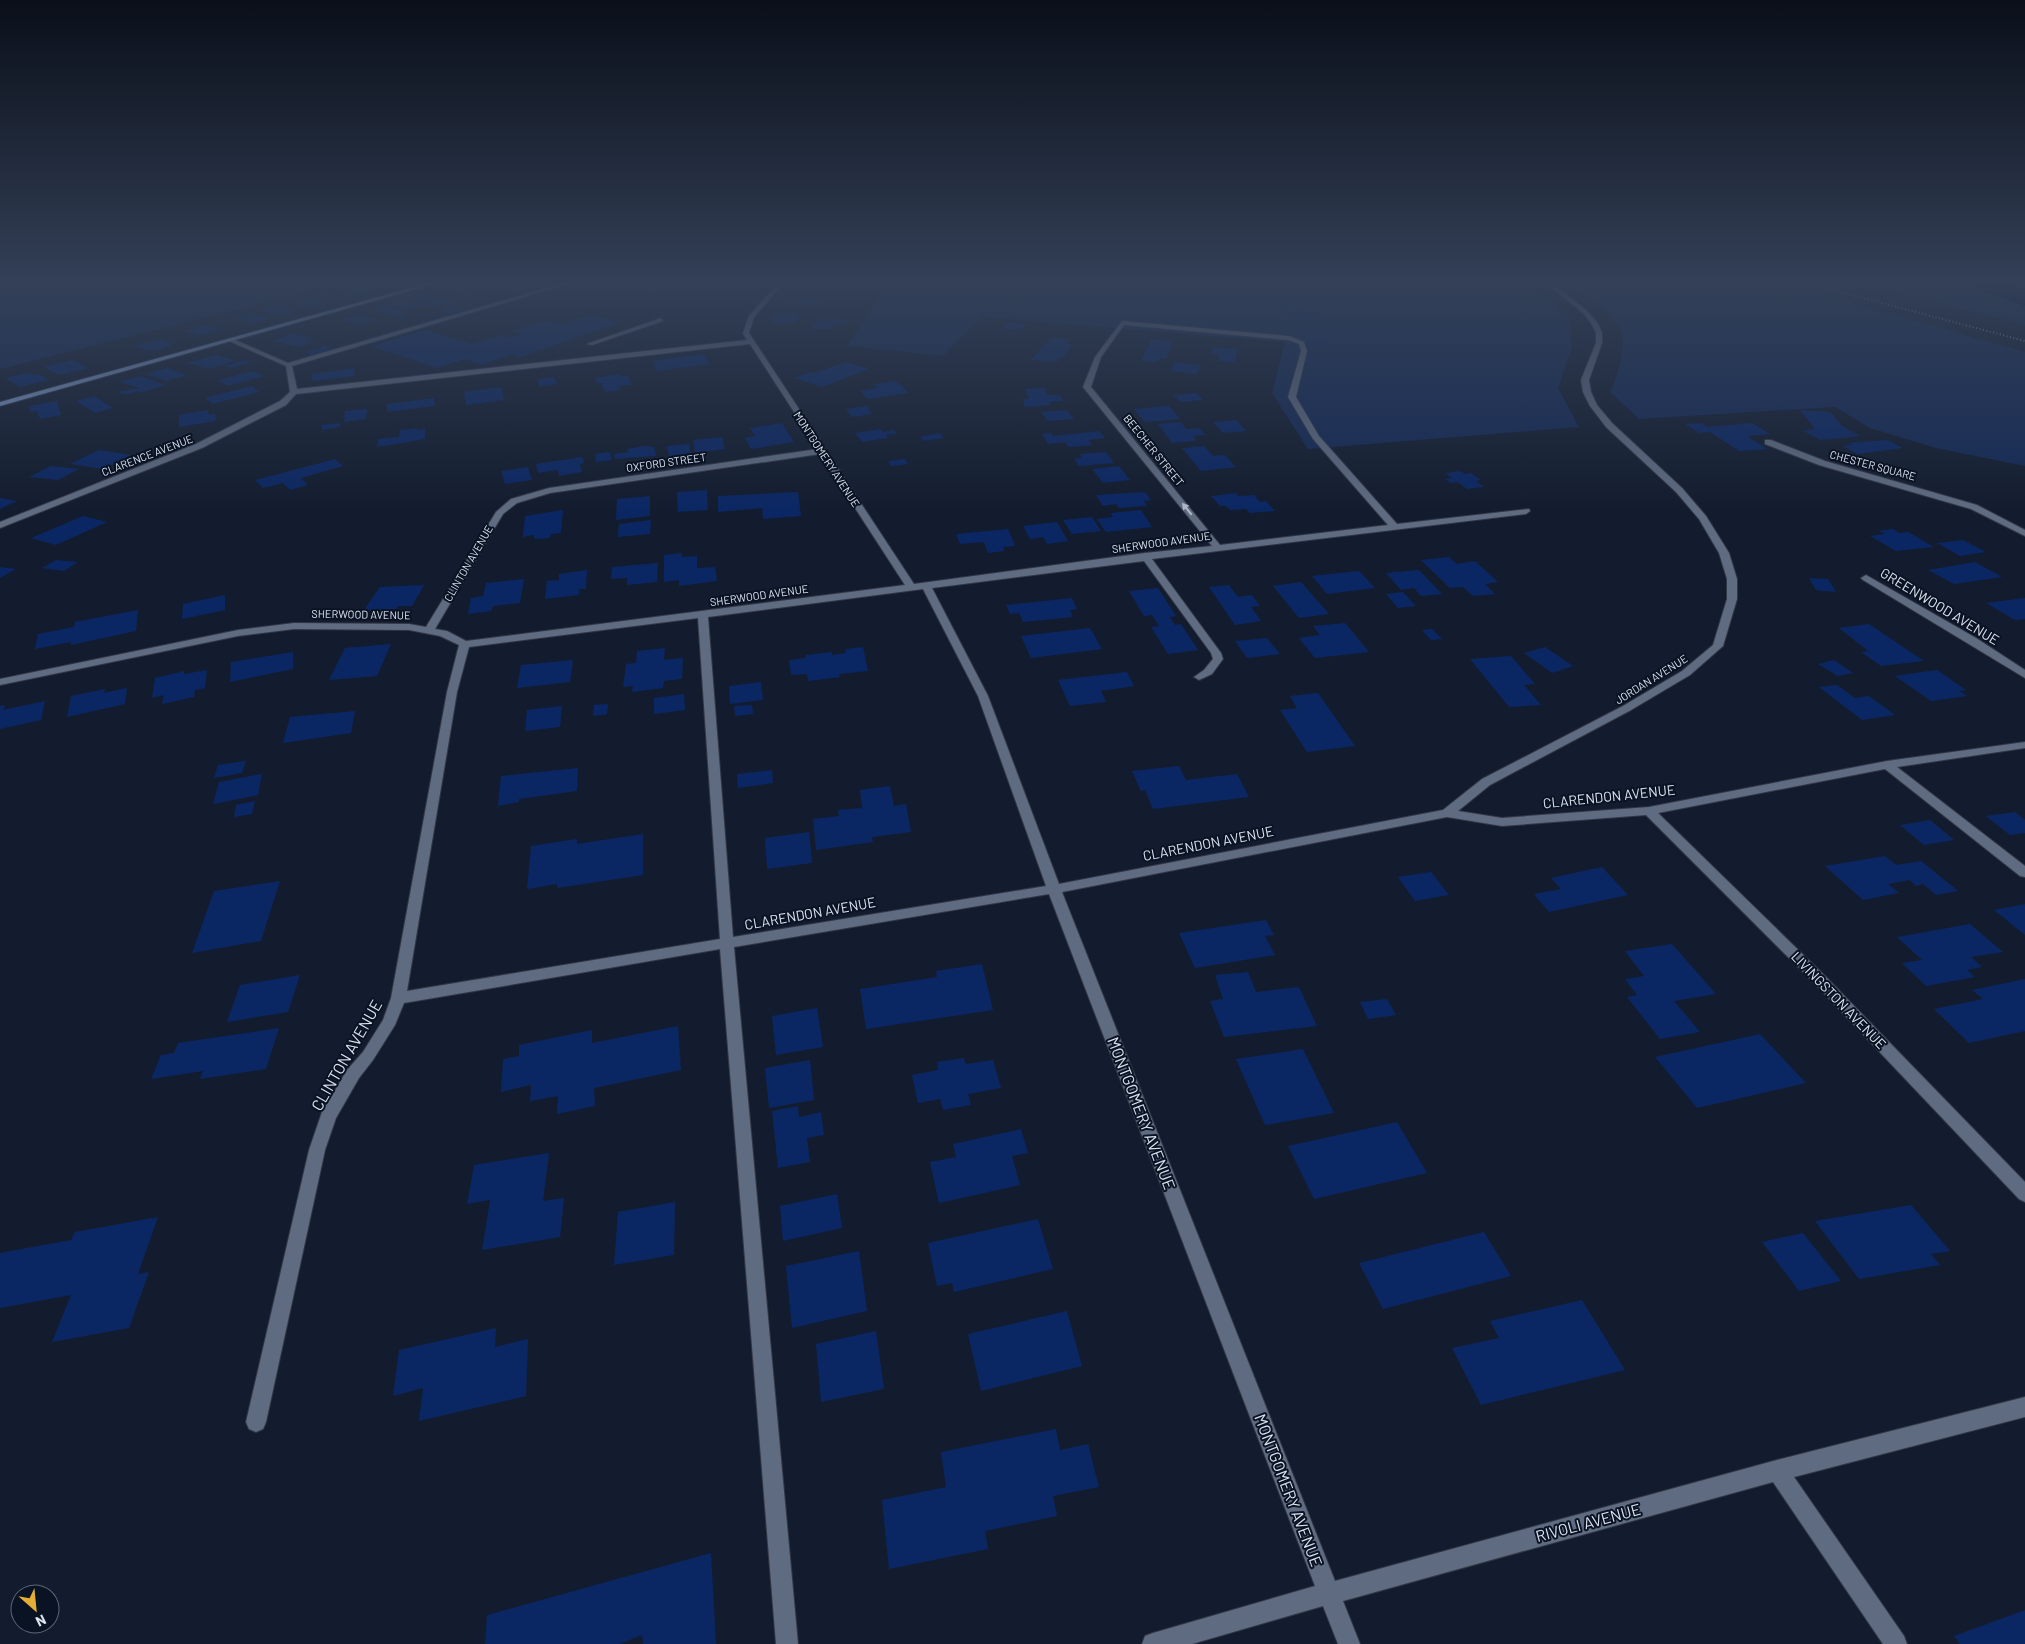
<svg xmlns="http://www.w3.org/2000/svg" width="2025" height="1644" font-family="Barlow,sans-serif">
<rect width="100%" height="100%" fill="#131c2e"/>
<g fill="#142955">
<path d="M0,283H341L0,369Z"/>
<path d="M889,283H1524L1569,317L1572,347L1558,388L1579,427L1308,449L1272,393L1285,342L981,317L943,356L847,346Z"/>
<path d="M1574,283H1781L2025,352V466L1936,448L1870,428L1835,407L1639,419L1610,392C1618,376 1627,346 1620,328C1613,312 1584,296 1569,286Z"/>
<path d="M1860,283H2025V325Z"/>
</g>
<path fill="#000038" d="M1970,283H2008L2025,289V306L1980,290Z"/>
<g fill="#0b2763">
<path d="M470,283H502L508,284L484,291L474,289L479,287L466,284Z"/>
<path d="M656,283L668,290L650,293L633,284Z"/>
<path d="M666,283H708L700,288Z"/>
<path d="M456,285L480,292L467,296L444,289Z"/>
<path d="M353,286L364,289L371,288L377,290L351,297L334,291Z"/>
<path d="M519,286L531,289L516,294L504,291Z"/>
<path d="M323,291L335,296L325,298L313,294Z"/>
<path d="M424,294L450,302L432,307L407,299Z"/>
<path d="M790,298L821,300L815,305L783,302Z"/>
<path d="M315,299L326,303L306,308L296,304Z"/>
<path d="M400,301L419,306L406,310L387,305Z"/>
<path d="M1283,304L1319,316L1307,319L1271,307Z"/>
<path d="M276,305L296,311L280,316L260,310Z"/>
<path d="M453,305L466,309L450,314L438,310Z"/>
<path d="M385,306L406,312L401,313L409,315L401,318L372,309Z"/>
<path d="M251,313L269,319L253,324L235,317Z"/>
<path d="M776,313H800L796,323H770Z"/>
<path d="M359,315L377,320L358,325L341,320Z"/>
<path d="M591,315L620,323L520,357L512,354L482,365L465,359L437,368L371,346L425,330L472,344L501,335L511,338L522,334L513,331L543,321L563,324Z"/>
<path d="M819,319L848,320L845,324H835L832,329H812L814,324H831L816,323Z"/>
<path d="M1007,322L1026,324L1020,330L1001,329Z"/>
<path d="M206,325L221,330L199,336L184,331Z"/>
<path d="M294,333L312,339L307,340L315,342L299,347L273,341Z"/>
<path d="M1051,338L1069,339L1066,344H1072L1064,357L1061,356L1057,362L1031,360Z"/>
<path d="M1309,338L1328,340L1325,346L1306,344Z"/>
<path d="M159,339L174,344L159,350L148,351L134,346Z"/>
<path d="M1151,340L1173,341L1166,359L1159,358L1157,362L1141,361Z"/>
<path d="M325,346L333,349L312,355L304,352Z"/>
<path d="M1213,347L1238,349L1235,362L1218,361L1220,355L1211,354Z"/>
<path d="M703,354L709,364L657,371L652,361Z"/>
<path d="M217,355L235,361L209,369L187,363Z"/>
<path d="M72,360L88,368L59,375L44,367Z"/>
<path d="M245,360L252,362L231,368L224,366Z"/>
<path d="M846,362L869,369L822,387L794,378L810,372L815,373Z"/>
<path d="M1175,362L1201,365L1197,374L1170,371Z"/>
<path d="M167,368L187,375L166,381L146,374Z"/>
<path d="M354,368L355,376L312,381V374Z"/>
<path d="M253,371L264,376L228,386L218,380Z"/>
<path d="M28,373L33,375L39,374L49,380L20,387L5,378Z"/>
<path d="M620,374L621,377L628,376L632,385L619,386L621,390L605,392L601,383H597L595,378Z"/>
<path d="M140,376L165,385L140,393L137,391L126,395L117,392L140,388L119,382Z"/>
<path d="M554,377L557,384L539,387L538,379Z"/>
<path d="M896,381L909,393L868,399L860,391L877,388L874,384Z"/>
<path d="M252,386L259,392L213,404L205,398Z"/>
<path d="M501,387L504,400L466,405L464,392Z"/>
<path d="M1044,388L1047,395H1060L1063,401L1050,402L1051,405L1025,407L1023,399H1029L1025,389Z"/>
<path d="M1196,393L1203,400L1181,402L1173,395Z"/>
<path d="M94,396L113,408L95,413L76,401Z"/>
<path d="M434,398L435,406L387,412V404Z"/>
<path d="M57,401L61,415L40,419L37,411L31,412L29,406Z"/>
<path d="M867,406L872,414L852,417L846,409Z"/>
<path d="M1169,406L1180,419L1145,422L1134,409Z"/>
<path d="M367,409L366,419L344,422L345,411Z"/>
<path d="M208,410L209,415L215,414L216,421L179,427V415Z"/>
<path d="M1067,410L1074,419L1048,421L1041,412Z"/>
<path d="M1800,410L1830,412L1842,426L1860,436L1821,440L1803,431L1815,429Z"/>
<path d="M1236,420L1246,431L1223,433L1213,422Z"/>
<path d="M1181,422L1186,429L1199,428L1206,435L1193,436L1197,441L1172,443L1158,424Z"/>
<path d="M340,423V427L322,430V425Z"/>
<path d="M782,423L794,442L751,449L745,438L755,436L750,428Z"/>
<path d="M1701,423L1707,427L1752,423L1770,434L1747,436L1767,449L1739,451L1710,432L1699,433L1685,424Z"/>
<path d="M418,428L417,430L425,429V439L377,447L378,439L399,437L400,430Z"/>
<path d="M880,429L883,432L894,430L897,434L886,435L888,438L862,442L855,433Z"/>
<path d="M1099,431L1105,438L1088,440L1092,445L1069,447L1065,442L1048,444L1042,434L1052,433L1053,436Z"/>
<path d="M940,433L944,438L924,441L920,437Z"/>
<path d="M722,437L725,449L695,453L693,440Z"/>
<path d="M1887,440L1903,448L1857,454L1843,446L1853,445L1848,443Z"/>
<path d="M689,444L691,453L669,456L667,446Z"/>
<path d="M645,446L654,447L656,456L615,459L614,454L628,452L627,449Z"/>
<path d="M1204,446L1213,456L1225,455L1236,467L1201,471L1182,448Z"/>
<path d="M99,450L131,455L103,469L70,464Z"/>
<path d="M610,452L612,460L596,462L595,454Z"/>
<path d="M1106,452L1114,463L1079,466L1074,459L1082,458L1080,454Z"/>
<path d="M582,457L584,463L580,464L582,472L559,476L558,470L538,473L536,464Z"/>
<path d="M335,459L343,466L301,478L308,485L290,490L283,483L263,488L255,480Z"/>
<path d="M905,459L908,464L891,466L888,461Z"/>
<path d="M51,466L79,469L58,480L29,477Z"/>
<path d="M1119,466L1130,480L1103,483L1092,469Z"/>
<path d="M528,467L532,480L505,484L501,471Z"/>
<path d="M1460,471L1465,474L1471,473L1481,480L1476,481L1484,487L1467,489L1458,482L1451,483L1445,479L1452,478L1445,473Z"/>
<path d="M707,490L708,510L678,512L677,492Z"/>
<path d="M798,492L801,516L763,519L762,508L718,512V496Z"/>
<path d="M1145,492L1151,500L1144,501L1147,506L1119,508L1116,504L1103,506L1096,495Z"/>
<path d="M1236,493L1238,496L1254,495L1260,502L1266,501L1275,511L1250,513L1246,509L1230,510L1226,506H1220L1211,496Z"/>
<path d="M650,496V516L616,520L617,499Z"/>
<path d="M0,498L17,501L0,509Z"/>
<path d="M563,510L561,533L551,534L550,538L534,539V535L523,537L525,516Z"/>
<path d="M1141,510L1152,527L1106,532L1097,519L1113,517L1111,513Z"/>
<path d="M83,516L107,522L56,545L31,538Z"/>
<path d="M1092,517L1101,531L1072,534L1063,520Z"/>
<path d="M651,520L650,534L618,537L619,524Z"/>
<path d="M1057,522L1068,541L1047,544L1043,537L1030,539L1023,526Z"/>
<path d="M1008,529L1015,546L1003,547L1004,551L988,553L984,542L960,544L956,534Z"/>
<path d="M1893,529L1899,533L1908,532L1934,547L1896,551L1870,536L1885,534L1879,531Z"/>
<path d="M1963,540L1986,552L1960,556L1937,543Z"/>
<path d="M682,553V557L697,556V568L715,567L717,581L679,586V580L664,582V555Z"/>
<path d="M1449,557L1457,564L1475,561L1498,582L1485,584L1495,594L1473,596L1463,587L1450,588L1421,560Z"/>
<path d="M56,560L78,562L64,571L42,568Z"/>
<path d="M1975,562L2002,577L1954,584L1928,570Z"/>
<path d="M658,563L657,582L627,585V578L611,579L612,567Z"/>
<path d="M0,567L16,569L0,578Z"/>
<path d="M587,570L586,589H579V595L545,599L547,581L559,580V574Z"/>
<path d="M1419,570L1442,594L1421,596L1414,588L1401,590L1386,573Z"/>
<path d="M1359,571L1375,588L1327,594L1312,576Z"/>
<path d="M1809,578L1828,579L1836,592L1816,590Z"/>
<path d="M524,579L520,603L493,606L491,611L468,614L471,598L483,596L486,583Z"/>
<path d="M1301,582L1329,614L1299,618L1273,586Z"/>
<path d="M424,585L412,606H398L396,609L364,610L380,587Z"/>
<path d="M1229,585L1238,597L1252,595L1260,606L1251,607L1261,621L1235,625L1209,587Z"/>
<path d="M1158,588L1176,616L1170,617L1175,625L1181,624L1198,650L1168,654L1151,627L1159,626L1152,615L1144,616L1129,591Z"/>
<path d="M1403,592L1416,606L1398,608L1386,594Z"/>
<path d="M225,595V610L182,619L183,604Z"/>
<path d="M1072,598L1077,609L1070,610L1073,617L1023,622L1019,613L1010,614L1006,605Z"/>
<path d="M2025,598V619L2015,620L1986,603Z"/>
<path d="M138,610L136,631L71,645V642L35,649L38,634L74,627L75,622Z"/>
<path d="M1345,623L1369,652L1315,658L1299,638L1320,635L1313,626Z"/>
<path d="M1869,624L1924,661L1881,666L1861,652L1868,651L1839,628Z"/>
<path d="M1090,628L1102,649L1031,658L1021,636Z"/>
<path d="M1432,629L1442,639L1431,640L1422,630Z"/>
<path d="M1267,638L1280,654L1247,658L1235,641Z"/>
<path d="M391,644L377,676L329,680L345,648Z"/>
<path d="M863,647L868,671L839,674L840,677L808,681L807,674L791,675L789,660L806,658V655L832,652V655L846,653L845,649Z"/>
<path d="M1545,647L1573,666L1552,673L1524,653Z"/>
<path d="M665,648L664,660L683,658L682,679L664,681L663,688L632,692L633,686L623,687L626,664L636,663L637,651Z"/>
<path d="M293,652V669L230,682L231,662Z"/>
<path d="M1511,656L1535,684L1524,685L1541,705L1509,707L1470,659Z"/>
<path d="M573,660L570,682L517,688L521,665Z"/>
<path d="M1834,660L1853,673L1838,676L1818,664Z"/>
<path d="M207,670L205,688L195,690L194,697L162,704L164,695L152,698L155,678L184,671V674Z"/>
<path d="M1937,670L1966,690L1959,691L1967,696L1931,701L1895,676Z"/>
<path d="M1127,672L1134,686L1101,691L1106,702L1070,706L1058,680Z"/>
<path d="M761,682L763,700L730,704L729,686Z"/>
<path d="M1837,685L1855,698L1869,696L1895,715L1862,720L1819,687Z"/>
<path d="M127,688L125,704L67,717L71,696L105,689L104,693Z"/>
<path d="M1318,693L1355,746L1307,752L1280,710L1297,708L1290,696Z"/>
<path d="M684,694L685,710L654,714V698Z"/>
<path d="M45,701L41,720L0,729V706L5,705L3,710Z"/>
<path d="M608,704L607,714L593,716L594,705Z"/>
<path d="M752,705L753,714L735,716L734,706Z"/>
<path d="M562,706L560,727L525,731L527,710Z"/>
<path d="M355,711L351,733L283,743L290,717Z"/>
<path d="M246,761L242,773L214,778L218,765Z"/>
<path d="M1179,766L1186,780L1237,774L1249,797L1153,809L1145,790L1141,791L1132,771Z"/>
<path d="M578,768L577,791L519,799V802L498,806L501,776Z"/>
<path d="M772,770L773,783L738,788L737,774Z"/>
<path d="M262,774L258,795L213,804L219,782Z"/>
<path d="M890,786L894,806L906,804L911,832L872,837L873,842L816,850L813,819L839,816L838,810L862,808L860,790Z"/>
<path d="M255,801L252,814L234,817L236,805Z"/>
<path d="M2015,812L2025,820V833L2010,835L1986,816Z"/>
<path d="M1930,820L1954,840L1924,845L1900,825Z"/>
<path d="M809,832L812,863L767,869L765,838Z"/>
<path d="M643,834V875L557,888V884L527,889L531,846L577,839V844Z"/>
<path d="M1885,856L1896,865L1921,861L1958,891L1936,895L1923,884L1916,886L1910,880L1888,884L1899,893L1863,900L1825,866Z"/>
<path d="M1602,867L1628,895L1549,912L1534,894L1561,889L1551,878Z"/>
<path d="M1431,872L1449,895L1415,901L1398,877Z"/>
<path d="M280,881L261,941L192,953L214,891Z"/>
<path d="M2025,904V935L1994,910Z"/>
<path d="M1266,920L1274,935L1265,936L1275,955L1195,968L1179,933Z"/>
<path d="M1970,924L2003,952L1971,957L1982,967L1967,970L1975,977L1926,986L1902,963L1922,960L1897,937Z"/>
<path d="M1672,944L1716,994L1674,1001L1700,1032L1660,1039L1627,997L1637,995L1625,979L1644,976L1625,951Z"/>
<path d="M982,964L993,1010L866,1029L860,989L937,977L936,971Z"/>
<path d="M1248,972L1256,992L1299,987L1317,1026L1224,1037L1210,1001L1223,999L1215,975Z"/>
<path d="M300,975L288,1012L227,1022L240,985Z"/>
<path d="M2025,979V1031L1969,1043L1934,1009L1983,999L1972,990Z"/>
<path d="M1387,999L1396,1015L1368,1019L1360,1002Z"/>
<path d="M817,1008L823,1047L776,1055L772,1016Z"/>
<path d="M678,1026L681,1070L594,1088L595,1106L557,1114L558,1096L530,1101L531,1085L501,1092L503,1059L519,1056V1045L592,1030V1043Z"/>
<path d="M279,1028L266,1069L200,1079L203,1071L151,1079L161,1055L174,1053L178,1043Z"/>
<path d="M1760,1034L1806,1083L1697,1108L1655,1057Z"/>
<path d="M1303,1049L1334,1113L1265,1125L1236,1059Z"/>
<path d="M964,1058L966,1064L993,1060L1001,1088L968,1094L971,1105L943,1110L940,1099L918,1103L912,1075L938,1070L937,1062Z"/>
<path d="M810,1060L814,1100L769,1108L765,1068Z"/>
<path d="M798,1106L799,1117L821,1112L824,1135L807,1138L810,1162L778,1168L772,1111Z"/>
<path d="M1397,1122L1427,1173L1314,1199L1288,1146Z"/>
<path d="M1021,1129L1028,1153L1012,1156L1020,1185L939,1203L930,1162L956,1157L953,1144Z"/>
<path d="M549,1153L543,1201L564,1198L560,1237L482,1250L490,1200L467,1204L474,1165Z"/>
<path d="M837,1194L842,1228L783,1241L780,1206Z"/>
<path d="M675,1202L674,1255L614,1265L618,1212Z"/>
<path d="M1911,1205L1950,1251L1931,1254L1940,1265L1859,1279L1815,1221Z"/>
<path d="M158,1217L138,1274L149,1272L129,1328L52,1342L71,1295L0,1308V1253L71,1240L75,1232Z"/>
<path d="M1038,1219L1053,1269L954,1292L952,1283L937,1286L928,1243Z"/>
<path d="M1484,1232L1511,1276L1383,1309L1359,1263Z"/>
<path d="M1803,1233L1841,1281L1799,1291L1762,1242Z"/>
<path d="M859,1251L867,1311L792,1328L786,1266Z"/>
<path d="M1582,1300L1625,1370L1481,1405L1452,1348L1499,1338L1490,1321Z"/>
<path d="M1067,1311L1082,1366L981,1391L968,1334Z"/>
<path d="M496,1328L495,1347L528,1339L526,1396L419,1421L423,1388L393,1396L399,1350Z"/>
<path d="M876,1331L884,1389L821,1402L816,1344Z"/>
<path d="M1056,1429L1060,1450L1088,1444L1099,1487L1053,1496L1057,1516L985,1531L988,1549L889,1569L882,1500L946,1487L941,1452Z"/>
<path d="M711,1553L716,1644H643L642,1635L620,1644H485L487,1615Z"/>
<path d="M2025,1610V1644H1960L1954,1636Z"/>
</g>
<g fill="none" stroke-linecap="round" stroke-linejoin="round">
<defs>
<g id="minor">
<path d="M563,283H572L292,366L297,389L747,340L743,333L749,316L778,283H784L754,317L749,333L914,584L1145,553L1212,546L1083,387L1095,357L1122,321L1289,336L1304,342L1307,351L1296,397L1319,436L1397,524L1529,509L1530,511L1526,514L1152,559L1221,653L1223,659L1212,674L1199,680L1194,677L1204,670L1213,659L1211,653L1144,561L932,588L988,696L1059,884L1443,810L1482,779L1623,706L1682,671L1713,645L1727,599V579L1719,553L1699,519L1676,492L1606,427L1590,406L1583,392L1581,380L1596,343V333L1591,323L1583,313L1552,288V283H1558L1557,287L1587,311L1597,322L1602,333V343L1589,380L1591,392L1597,405L1612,423L1682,488L1706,516L1729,553L1737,579V599L1723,646L1690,675L1631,710L1490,785L1458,811L1502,818L1649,807L1887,761L2025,742V748L1897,767L2025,866V877L2020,876L1885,769L1658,813L1826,977L2025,1182V1202L2019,1199L1816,985L1646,815L1502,826L1447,817L1062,892L1335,1581L1777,1460L2025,1397V1417L1794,1477L1904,1636L1907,1644H1883L1773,1482L1343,1601L1360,1644H1338L1323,1606L1192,1644H1142L1145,1636L1153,1633L1315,1586L1049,894L734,947L798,1644H776L720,949L404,1003L395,1025L373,1060L359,1078L336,1118L325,1150L266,1422L263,1429L256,1432L249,1429L246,1422L309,1150L322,1112L347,1070L363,1052L383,1020L391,998L447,692L459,645L440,636L409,630L294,629L238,636L0,685V679L238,630L294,623L409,624L426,627L496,512L511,499L549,488L818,449L750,344L296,394L286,405L202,448L0,528V522L196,444L280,401L290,392L286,366L229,341V339H233L288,363ZM1124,325L1288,340L1299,344L1301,351L1288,397L1313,439L1388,525L1220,545L1091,387L1101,357ZM820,454L905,585L466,641L447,631L435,629L503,514L517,503L550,493ZM923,589L978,696L1046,886L733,937L708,617ZM698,618L720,939L407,991L457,692L469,647Z"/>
<path d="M661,318L663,321L592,345L587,344Z"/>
<path d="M1765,440H1771L1825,461L1977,505L2025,530V536L1971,509L1819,465L1765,444Z"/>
<path d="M1866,575L1976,638L2025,670V678L1863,580L1861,578Z"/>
</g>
<path id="major" d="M429,283H438L0,406V402Z"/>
</defs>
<use href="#minor" stroke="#323745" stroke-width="2"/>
<use href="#major" stroke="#323745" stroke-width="2"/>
<use href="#minor" fill="#5f6b80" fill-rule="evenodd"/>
<use href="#major" fill="#7c96c5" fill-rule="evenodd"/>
<g stroke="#9ea5b3" stroke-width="2" stroke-dasharray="1 2.5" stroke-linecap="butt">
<path d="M1661,283L1669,286"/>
<path d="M1807,283L2025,341"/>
</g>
</g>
<defs><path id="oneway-solid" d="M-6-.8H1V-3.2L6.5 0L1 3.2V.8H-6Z" transform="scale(1.25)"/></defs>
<use fill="#b1bac9" href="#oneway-solid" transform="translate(1187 509) rotate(-129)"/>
<linearGradient id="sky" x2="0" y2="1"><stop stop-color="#0a0f19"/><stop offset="0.55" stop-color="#334057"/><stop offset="1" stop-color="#334057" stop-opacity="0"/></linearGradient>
<rect width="2025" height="513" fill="url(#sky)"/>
<g text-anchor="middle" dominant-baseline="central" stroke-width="4" stroke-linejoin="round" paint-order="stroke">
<g font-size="11" fill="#dde4f0" stroke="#0a1324">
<text transform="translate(1154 450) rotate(51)">BEECHER STREET</text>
<text transform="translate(147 455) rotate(-21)">CLARENCE AVENUE</text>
<text transform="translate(827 459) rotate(57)">MONTGOMERY AVENUE</text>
<text transform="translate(666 462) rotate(-8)">OXFORD STREET</text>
<text transform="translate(1873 465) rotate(15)">CHESTER SQUARE</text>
<text transform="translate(1161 542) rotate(-8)">SHERWOOD AVENUE</text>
<text transform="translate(468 563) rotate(-60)">CLINTON AVENUE</text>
<text transform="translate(759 595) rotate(-8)">SHERWOOD AVENUE</text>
<text transform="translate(361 614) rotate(1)">SHERWOOD AVENUE</text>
<text transform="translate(1651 679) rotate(-32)">JORDAN AVENUE</text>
</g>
<g font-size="14" fill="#dde4f0" stroke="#0a1324">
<text transform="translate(1940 606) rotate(31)">GREENWOOD AVENUE</text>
<text transform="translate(1609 796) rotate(-6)">CLARENDON AVENUE</text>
<text transform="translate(1208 843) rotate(-11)">CLARENDON AVENUE</text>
<text transform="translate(810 913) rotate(-10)">CLARENDON AVENUE</text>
<text transform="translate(1839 1000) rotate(46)">LIVINGSTON AVENUE</text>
</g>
<g font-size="16" fill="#dde4f0" stroke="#0a1324">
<text transform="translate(346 1055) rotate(-60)">CLINTON AVENUE</text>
<text transform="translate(1142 1113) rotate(69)">MONTGOMERY AVENUE</text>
<text transform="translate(1289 1490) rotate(69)">MONTGOMERY AVENUE</text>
<text transform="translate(1588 1522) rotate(-15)">RIVOLI AVENUE</text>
</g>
</g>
<g transform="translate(35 1609) rotate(153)"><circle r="24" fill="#0a1324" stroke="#5e6776"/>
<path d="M0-4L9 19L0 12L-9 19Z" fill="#e4ad35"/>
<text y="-8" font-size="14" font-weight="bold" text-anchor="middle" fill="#dde4f0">N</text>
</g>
</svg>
